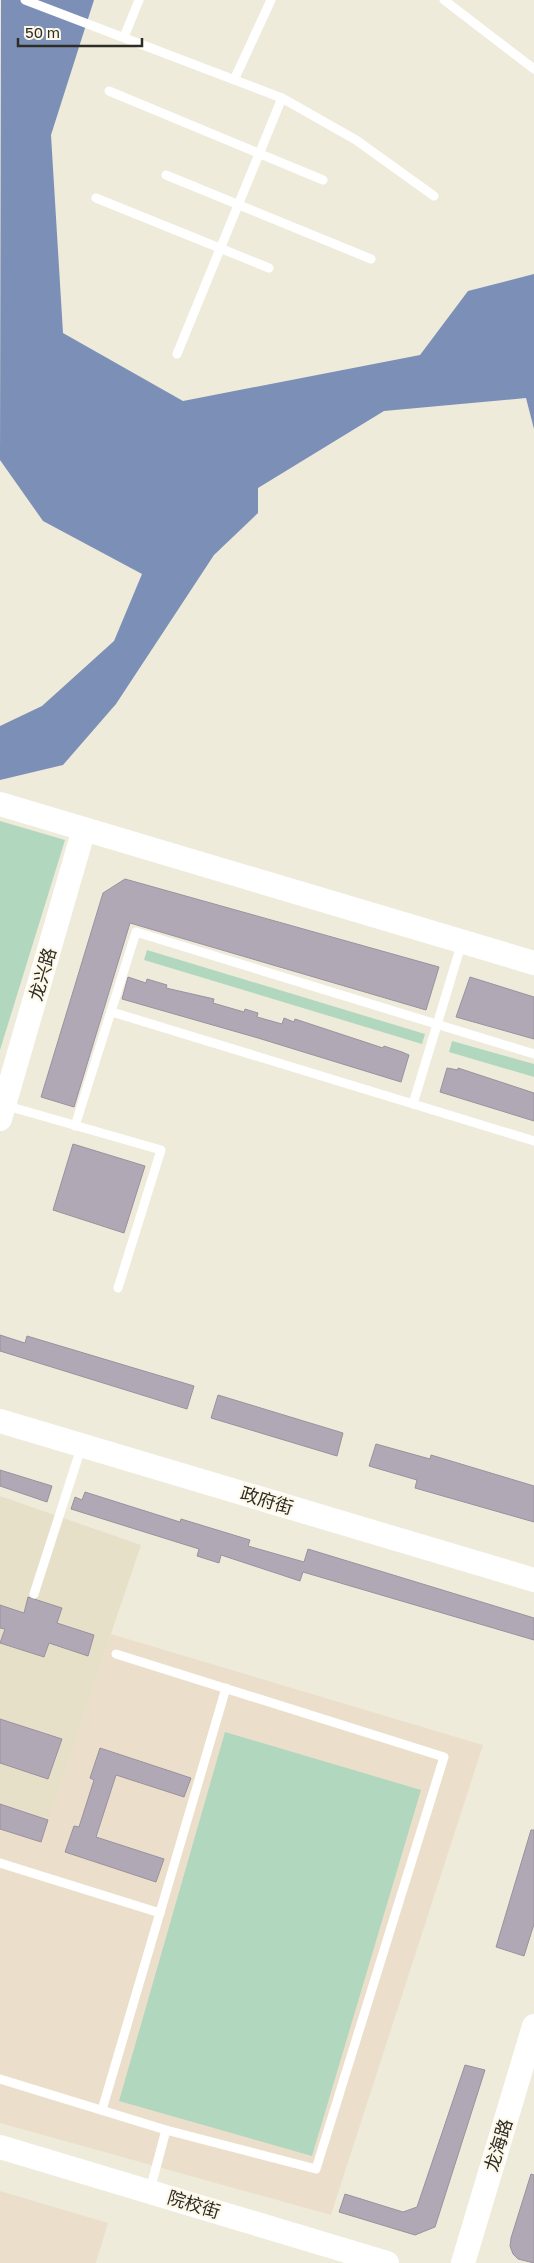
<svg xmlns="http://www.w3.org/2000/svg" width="534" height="2263" font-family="'Golos Text','Noto Sans SC',sans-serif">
<rect width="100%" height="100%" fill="#efebdb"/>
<path fill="#e7e0c9" d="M0,1496L141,1545L48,1820L0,1804Z"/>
<g fill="#ebdfcb">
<path d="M111,1634L483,1745L331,2215L0,2123V1804L48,1819Z"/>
<path d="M0,2191L108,2223L96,2263H0Z"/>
</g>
<g fill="#b1d7bf">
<path d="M0,821L65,840L0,1050Z"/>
<path d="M147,950L425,1034L422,1044L144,960Z"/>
<path d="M452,1041L534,1064V1077L449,1052Z"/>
<path d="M225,1732L421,1790L312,2156L119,2101Z"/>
</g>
<path fill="#7c90b7" d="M1,0H94L51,135L63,333L183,401L420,355L468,291L534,274V429L526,398L384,411L258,488V513L214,555L116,704L63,765L0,780V726L42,706L114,641L142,574L43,521L0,460Z"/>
<g fill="#b1a8b6" stroke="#9a919f">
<path d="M125,879L439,967L426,1010L130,923L74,1107L41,1097L103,893Z"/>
<path d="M128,977L146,983L147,979L167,985L166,988L214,999L213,1003L244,1012L245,1009L258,1013L257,1017L282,1024L284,1018L294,1022L295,1019L383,1048L384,1046L402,1052L409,1055L401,1082L258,1038L122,999Z"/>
<path d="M470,977L534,997V1039L456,1017Z"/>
<path d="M447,1068L458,1070V1068L534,1093V1121L440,1092Z"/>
<path d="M73,1144L145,1166L124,1233L53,1210Z"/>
<path d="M0,1335L25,1343L27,1336L194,1386L187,1409L0,1351Z"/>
<path d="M218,1395L343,1433L337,1456L211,1418Z"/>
<path d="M376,1444L430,1459L431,1455L534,1486V1522L415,1488L417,1480L369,1466Z"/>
<path d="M0,1470L52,1486L47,1502L0,1486Z"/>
<path d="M85,1492L180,1522L181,1519L250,1540L248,1546L304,1562L308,1549L534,1618V1640L303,1572L300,1581L221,1555L219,1563L197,1556L199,1549L71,1509L75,1497L82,1500Z"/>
<path d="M28,1597L62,1608L57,1623L94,1635L88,1656L49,1643L44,1657L0,1643L5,1629L0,1628V1605L24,1613Z"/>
<path d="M0,1719L62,1739L48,1779L0,1763Z"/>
<path d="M100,1748L191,1778L184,1797L116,1775L96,1837L164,1859L156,1882L65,1852L74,1826L79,1827L94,1780L90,1778Z"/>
<path d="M0,1804L48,1820L41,1842L0,1829Z"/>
<path d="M531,1830H534V1924L524,1956L496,1947Z"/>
<path d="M465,2065L485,2070L435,2227L415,2235L339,2212L345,2194L403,2212L417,2207Z"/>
<path d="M531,2174L534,2175V2263L518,2259L513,2254L510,2246L511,2238Z"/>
</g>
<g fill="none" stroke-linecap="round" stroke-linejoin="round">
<g stroke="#fff" stroke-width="9">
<path d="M25,0L282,98L356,140L434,196"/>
<path d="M444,0L534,69"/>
<path d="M124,37L139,0"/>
<path d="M234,80L271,0"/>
<path d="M109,91L323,180"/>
<path d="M166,175L371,259"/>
<path d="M96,198L269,268"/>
<path d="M177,354L282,98"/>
<path d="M112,1012L534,1141"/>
<path d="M413,1104L462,942"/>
<path d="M4,1105L161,1150L118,1288"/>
<path d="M75,1126L136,932L534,1054"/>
<path d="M34,1594L82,1445"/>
<path d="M0,1863L160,1913"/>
<path d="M0,2079L166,2130L316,2169L444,1757L116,1654"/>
<path d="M102,2110L226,1688"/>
<path d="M150,2190L166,2130"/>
</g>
<g stroke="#fff" stroke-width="24">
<path d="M0,804L534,963"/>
<path d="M0,1119L84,829"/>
<path d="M0,1421L534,1580"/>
<path d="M0,2147L387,2263"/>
<path d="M463,2263L534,2026"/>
</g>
</g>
<g text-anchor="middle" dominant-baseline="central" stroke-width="4.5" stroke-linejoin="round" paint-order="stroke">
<g font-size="18" fill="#2e2c26" stroke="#fdf8e8">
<text transform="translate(42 974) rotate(-74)">龙兴路</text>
<text transform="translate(267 1500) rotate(17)">政府街</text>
<text transform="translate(498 2145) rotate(-73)">龙海路</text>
<text transform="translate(194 2204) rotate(17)">院校街</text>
</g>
</g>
<path d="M18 38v8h124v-8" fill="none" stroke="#2e2c26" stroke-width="2.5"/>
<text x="25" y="38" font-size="15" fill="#2e2c26" stroke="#fdf8e8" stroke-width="4" paint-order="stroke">50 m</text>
</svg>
